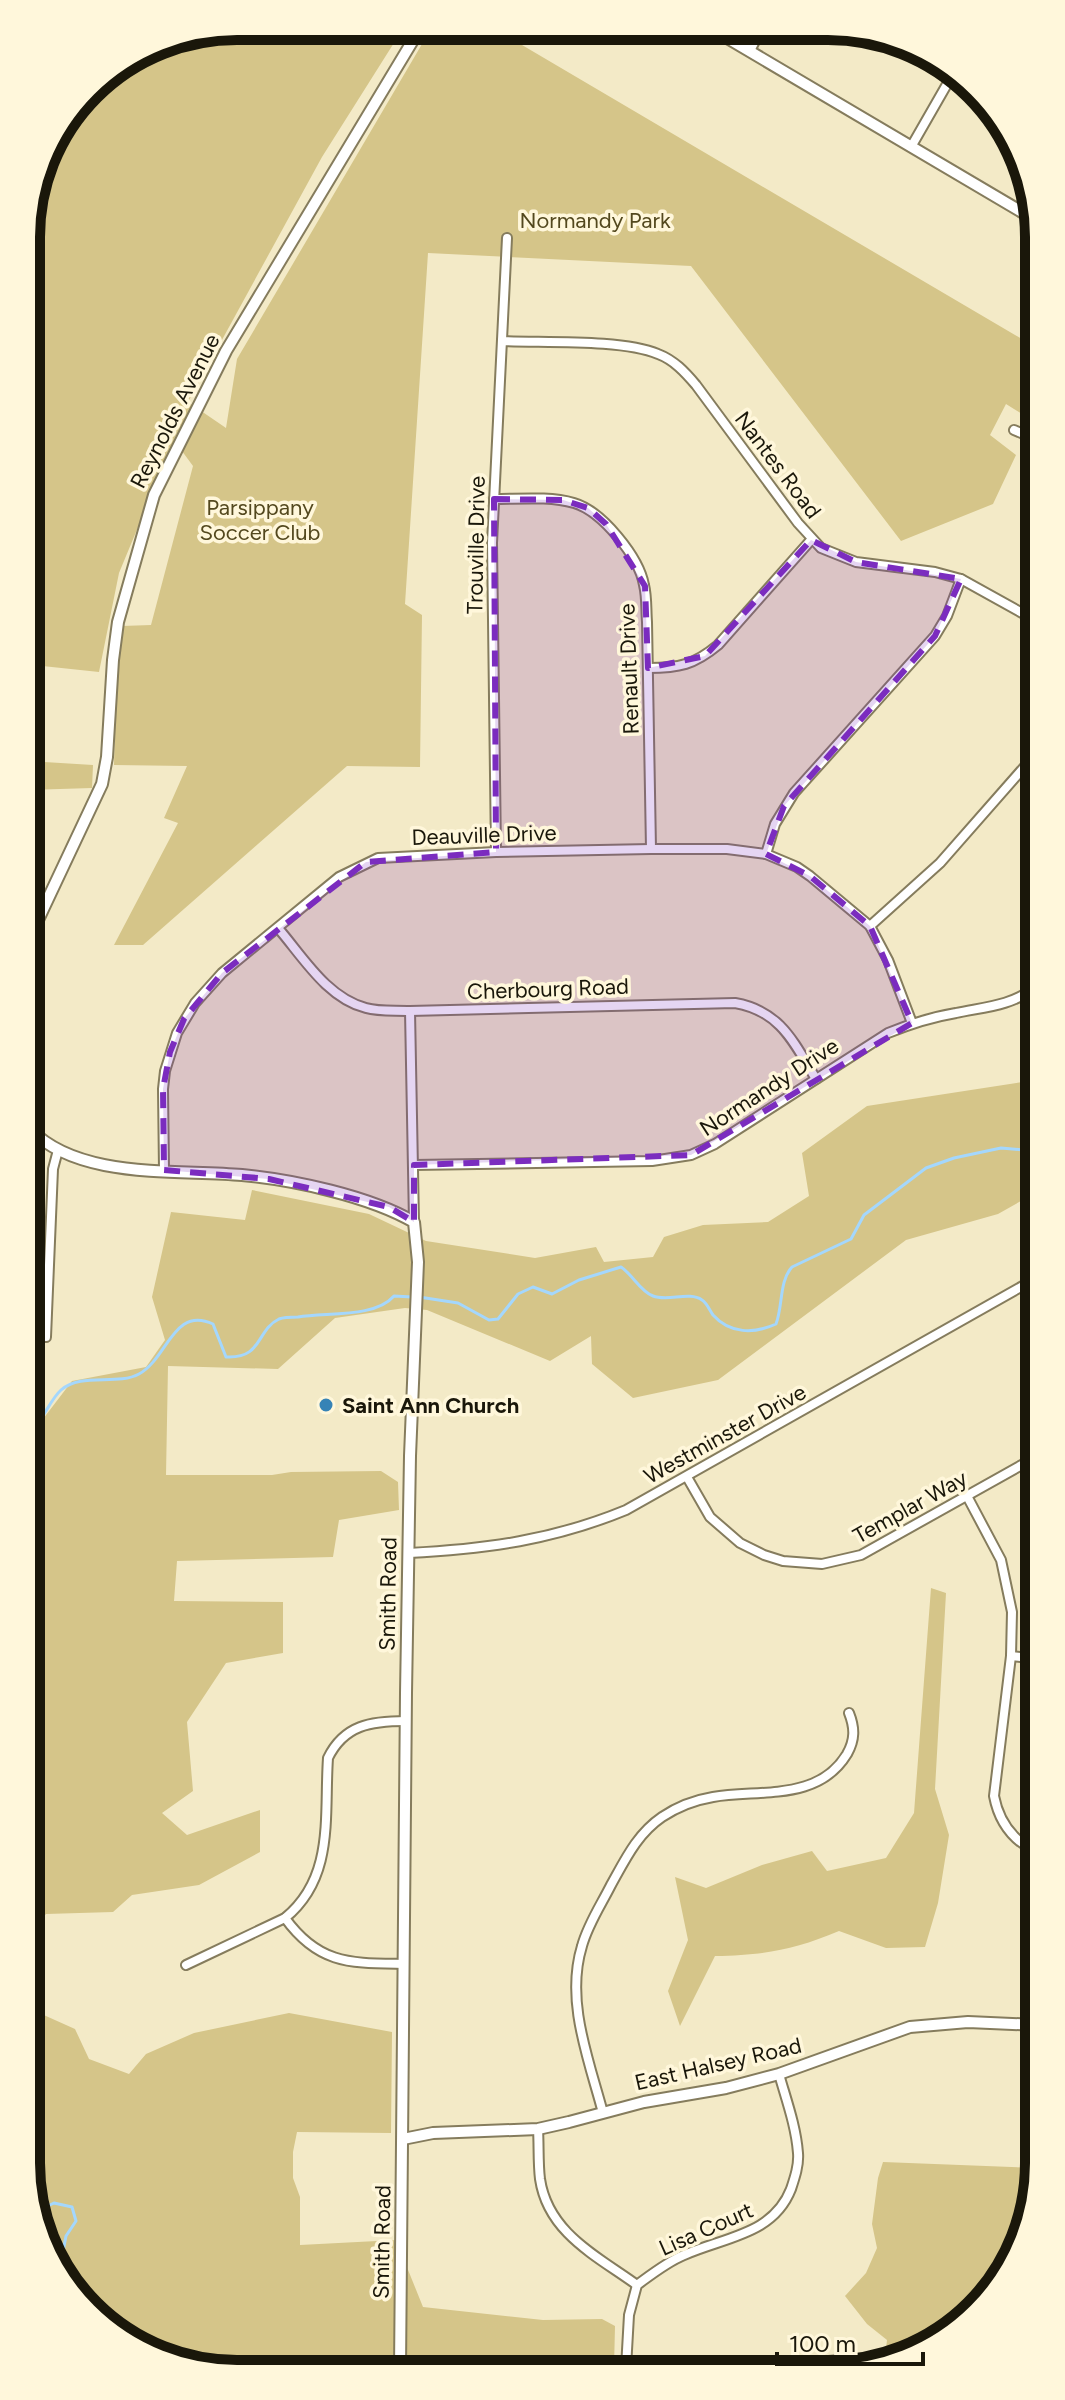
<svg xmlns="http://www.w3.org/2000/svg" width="1065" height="2400" font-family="Figtree,sans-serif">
<rect width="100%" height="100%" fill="#f3eac7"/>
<g fill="#d5c589">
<path d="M237,26L404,27L322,157L188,402L226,428L237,359L432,27L493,28L1032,345V420L1006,404L990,435L1016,455L993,504L901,541L691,266L428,253L405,604L422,615L420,767L347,766L143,945H114L178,823L164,818L187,766L114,765L117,656L122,626L151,625L193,466L176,443L177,433L119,573L99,672L33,665L32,683H28L26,223L48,144L98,79L157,42Z"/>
<path d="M28,761L93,765L92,788L28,790Z"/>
<path d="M1035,1080V1193L998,1214L906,1240L718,1380L633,1398L592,1364L591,1336L550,1361L427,1310L405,1308L335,1318L278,1369L168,1366L166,1475H272L291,1472L381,1471L398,1482L399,1510L339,1520L333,1557L177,1561L174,1601L283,1602V1653L226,1663L187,1722L193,1791L162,1813L187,1835L260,1810V1852L199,1885L132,1895L113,1912L46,1914L32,1929L31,1417L43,1419L72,1381L146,1367L165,1340L152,1297L171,1212L245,1220L252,1190L369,1214L426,1241L535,1258L596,1247L604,1262L653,1257L664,1237L703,1225L768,1222L809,1196L802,1153L867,1106Z"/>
<path d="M931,1588L946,1593L935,1789L949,1835L938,1903L925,1947L886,1948L839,1931C794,1950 764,1955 715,1956L680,2026L668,1991L688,1940L675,1877L706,1888L762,1865L812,1851L827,1871L886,1858L914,1813Z"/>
<path d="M33,1995L37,2012L75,2029L89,2059L129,2074L146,2054L194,2033L289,2013L392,2032L391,2133L297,2132L293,2152V2178L300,2197V2245L396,2240L423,2307L543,2320L602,2319L615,2326L614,2368L196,2370L98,2321L33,2218Z"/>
<path d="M883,2162L1038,2168L1039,2177L995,2292L945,2339L884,2366L887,2340L867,2324L845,2296L866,2273L877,2248L872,2224L878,2178Z"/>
</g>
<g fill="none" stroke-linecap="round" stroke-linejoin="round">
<g stroke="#a4d7fd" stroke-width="3">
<path d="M419,1297L458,1303L489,1320L498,1319L518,1294L533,1287L552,1294L579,1280L621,1267C633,1275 640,1291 653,1296C668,1302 689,1291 702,1300C707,1303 710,1311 713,1315C730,1334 754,1334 776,1324C783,1306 779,1281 792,1267L851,1239L864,1215L926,1168L954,1158L1001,1148L1035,1151"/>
<path d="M31,1429C44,1420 49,1401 61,1390C81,1372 117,1386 139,1374C168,1358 173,1306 213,1324L226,1357C263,1359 256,1330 279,1319C284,1317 293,1317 298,1317C327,1312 375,1318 394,1296L412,1297"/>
<path d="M33,2213L54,2203L72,2207L76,2221L66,2236L61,2262"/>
<path d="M67,2273L131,2330L207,2370"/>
</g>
<defs>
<g id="minor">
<path d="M750,51L761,29"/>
<path d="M911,147L954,72"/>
<path d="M502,341C543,343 622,339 658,354C674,360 685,372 696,385L798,523L821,548L856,562L935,572L961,579L1033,619"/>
<path d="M1014,430L1033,438"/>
<path d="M494,499C520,499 549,496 574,503C602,511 639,557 644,585C647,597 646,610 647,622L651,849"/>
<path d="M648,668C679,668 694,665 718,645L811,540"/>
<path d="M496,852L492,543L507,238"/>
<path d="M766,854L775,824L794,793L935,636L947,616L961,579"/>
<path d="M870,926L940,863L1034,756"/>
<path d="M278,928C303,957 327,998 366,1008C380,1012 396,1010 410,1011L735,1003C781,1011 794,1043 816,1079"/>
<path d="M410,1011L414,1222"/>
<path d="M414,1165L652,1161L691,1155L715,1144L888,1033C910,1024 932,1017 956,1013C984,1007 1011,1006 1034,988"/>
<path d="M164,1170L163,1089L165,1071L177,1033L195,1003L222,973L339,877L378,858L496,852L651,849H727L766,854L797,867L810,876L870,926L888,960L912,1023"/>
<path d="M46,1337L53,1169L58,1150"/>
<path d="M687,1477L710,1517L740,1543L764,1555L783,1561L822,1564L861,1555L1036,1457"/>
<path d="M967,1496L1001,1560L1012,1612L1011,1656L994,1796C999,1822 1013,1841 1037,1852"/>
<path d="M409,1553C487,1549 553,1540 626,1510L1035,1279"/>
<path d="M1011,1656L1037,1659"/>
<path d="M285,1918C319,1965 351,1963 404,1964"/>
<path d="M186,1965L285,1918C335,1877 324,1816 328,1758C344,1725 371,1721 406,1721"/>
<path d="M603,2113C589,2060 565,2001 582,1946C588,1924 601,1905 611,1885C625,1860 637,1834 662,1817C677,1807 695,1800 713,1797C759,1789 818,1802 847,1754C855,1740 855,1728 849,1713"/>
<path d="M538,2129C539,2145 538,2163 540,2179C548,2233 597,2256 637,2285"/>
<path d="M626,2368L629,2315L637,2285C652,2274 667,2262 684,2255C724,2237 773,2235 791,2189C795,2177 799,2165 798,2153C796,2126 786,2099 779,2074"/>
</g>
<g id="tertiary">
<path d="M712,29L1032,218"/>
<path d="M29,939L102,784L107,757L113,660L118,622L154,495L226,351L421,27"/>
<path d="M30,1129C79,1180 177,1169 242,1175C294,1180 369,1196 414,1222L418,1262L410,1456L406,1693L400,2369"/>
<path d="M403,2139L433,2133L538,2129L569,2122L644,2102L726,2088L779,2074L910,2027L968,2022L1038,2025"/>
</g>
</defs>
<use href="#minor" stroke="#857c5d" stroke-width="12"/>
<use href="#tertiary" stroke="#857c5d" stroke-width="14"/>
<use href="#minor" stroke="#fff" stroke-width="8"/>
<use href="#tertiary" stroke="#fff" stroke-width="10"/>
</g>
<path fill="#7b2cbf" fill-opacity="0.2" stroke="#7b2cbf" stroke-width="6" stroke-dasharray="16 10" stroke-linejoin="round" d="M494,499L563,500L588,508L606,524L645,586L648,668L705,656L811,540L856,562L961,579L935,636L784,806L766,854L810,876L870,926L912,1023L691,1155L414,1165V1222L389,1207L269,1179L164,1170L163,1089L170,1052L184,1019L222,973L366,862L496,852Z"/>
<circle fill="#3683b6" stroke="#fff7db" stroke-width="3" cx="326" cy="1405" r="8"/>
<g text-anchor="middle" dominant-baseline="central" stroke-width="7" stroke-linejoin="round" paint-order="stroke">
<g font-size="22" fill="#53481e" stroke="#fff7db">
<text x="595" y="220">Normandy Park</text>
<text x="260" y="507">Parsippany<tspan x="260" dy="25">Soccer Club</tspan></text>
</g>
<g font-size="22" fill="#1a170a" stroke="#fff7db">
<text transform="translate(175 411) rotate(-63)">Reynolds Avenue</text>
<text transform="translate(778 465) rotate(53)">Nantes Road</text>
<text transform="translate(476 545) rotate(-89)">Trouville Drive</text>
<text transform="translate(629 669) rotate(-92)">Renault Drive</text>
<text transform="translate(484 835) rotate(-2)">Deauville Drive</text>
<text transform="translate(548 989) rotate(-2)">Cherbourg Road</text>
<text transform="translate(769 1087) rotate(-33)">Normandy Drive</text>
<text transform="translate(725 1434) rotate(-29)">Westminster Drive</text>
<text transform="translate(910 1507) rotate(-29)">Templar Way</text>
<text transform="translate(388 1594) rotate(-89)">Smith Road</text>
<text transform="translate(718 2064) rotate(-13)">East Halsey Road</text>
<text transform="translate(706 2229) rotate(-24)">Lisa Court</text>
<text transform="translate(382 2242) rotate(-89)">Smith Road</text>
</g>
<g font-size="22" font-weight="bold" fill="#1a170a" stroke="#fff7db" text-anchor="start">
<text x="342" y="1405">Saint Ann Church</text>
</g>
</g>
<path d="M0 0H1065V2400H0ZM237 40H828A197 197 0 0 1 1025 237V2163A197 197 0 0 1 828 2360H237A197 197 0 0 1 40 2163V237A197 197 0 0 1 237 40Z" fill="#fff7db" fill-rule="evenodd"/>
<path fill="none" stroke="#1a170a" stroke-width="10" d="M237 40H828A197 197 0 0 1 1025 237V2163A197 197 0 0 1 828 2360H237A197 197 0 0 1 40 2163V237A197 197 0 0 1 237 40Z"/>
<path d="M777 2352v12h146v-12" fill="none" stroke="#1a170a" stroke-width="4"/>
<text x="789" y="2352" font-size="24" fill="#1a170a" stroke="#fff7db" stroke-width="6" paint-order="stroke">100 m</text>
</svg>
